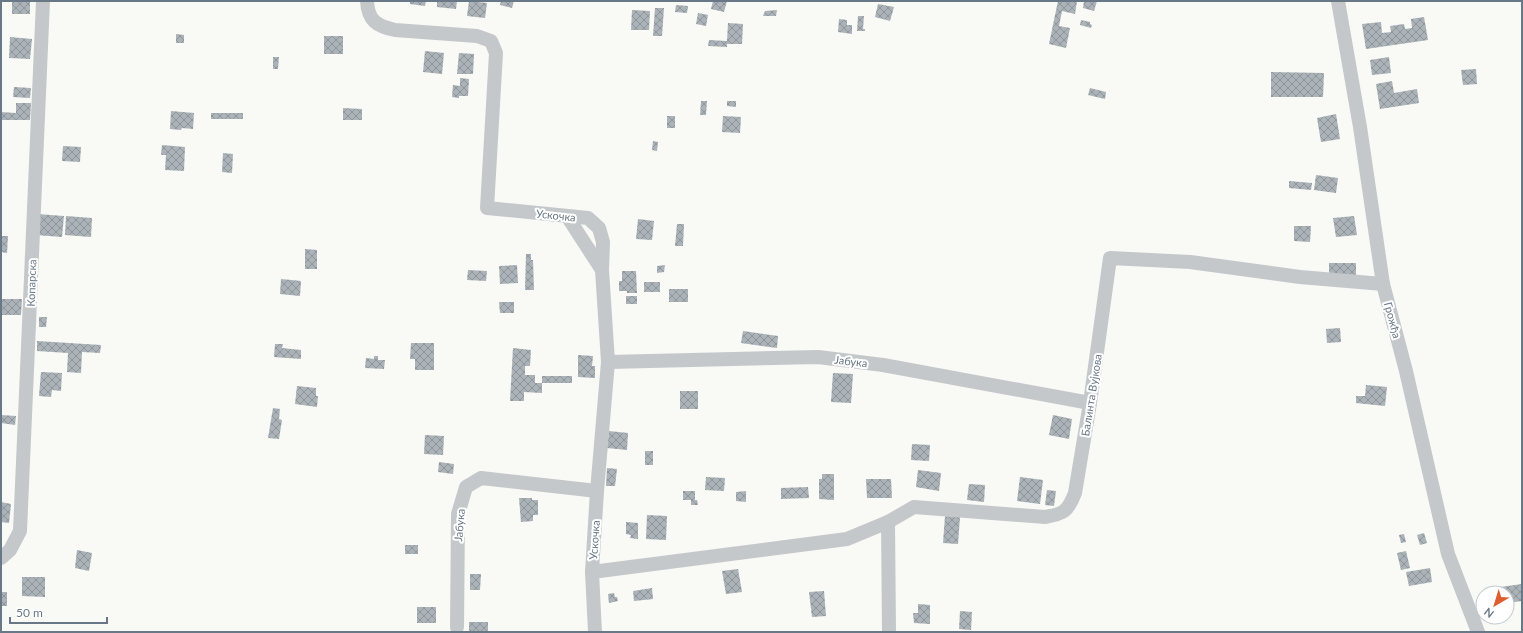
<svg xmlns="http://www.w3.org/2000/svg" width="1523" height="633" font-family="Lato,sans-serif">
<defs>
<pattern id="building-cross-hatch" width="8" height="8" patternUnits="userSpaceOnUse"><rect width="8" height="8" fill="#abb3b8"/><path d="M0 0l8 8M0 8l8-8" fill="none" stroke="#8f969b"/></pattern>
</defs>
<rect width="100%" height="100%" fill="#f9f9f6"/>
<g fill="url(#building-cross-hatch)">
<rect x="12" y="1" width="18" height="13"/>
<path d="M410,1H426L425,6L410,4Z"/>
<path d="M437,1H457L456,9L437,7Z"/>
<path d="M469,1L487,3L485,18L467,16Z"/>
<path d="M501,1H514L512,8L500,5Z"/>
<path d="M713,1H727L724,12L711,9Z"/>
<path d="M1058,1H1077L1075,14L1062,11L1059,26L1070,28L1066,48L1049,44Z"/>
<path d="M1084,1H1097L1094,11L1083,8Z"/>
<path d="M878,4L894,7L890,21L875,17Z"/>
<path d="M676,5L688,6L687,13L675,12Z"/>
<path d="M655,8H664L662,36H653Z"/>
<path d="M632,10L650,11L649,30H631Z"/>
<path d="M777,10L776,16H763L765,11Z"/>
<path d="M698,13L708,15L706,26L696,24Z"/>
<path d="M858,16H864L863,29H865V31H857Z"/>
<path d="M1424,17L1428,40L1366,49L1362,24L1381,22L1382,33L1391,32L1390,26L1404,24L1405,29L1412,28L1411,19Z"/>
<path d="M839,19L847,20V25H852V34L838,32Z"/>
<path d="M1081,20L1090,22V24L1092,25L1091,28L1080,25Z"/>
<path d="M728,23L743,24L742,44H727V47L708,46L709,40L727,41Z"/>
<path d="M176,34L184,35V43H176Z"/>
<rect x="324" y="36" width="19" height="18"/>
<path d="M10,37L32,39L30,59L9,58Z"/>
<path d="M425,51L444,53L442,74L423,72Z"/>
<path d="M459,53L474,54L473,74H457Z"/>
<path d="M273,57H279L278,69H273Z"/>
<path d="M1389,57L1391,73L1372,75L1370,60Z"/>
<path d="M1476,69L1477,84L1463,85L1461,70Z"/>
<path d="M1271,72L1324,73L1323,97H1271Z"/>
<path d="M460,78L469,79L468,96H459V98L452,97L453,85L460,86Z"/>
<path d="M1392,81L1394,93L1417,89L1419,103L1380,109L1376,84Z"/>
<path d="M14,87L31,88L30,98L13,97Z"/>
<path d="M1090,88L1106,92L1105,99L1088,95Z"/>
<path d="M701,101H707L706,115H700Z"/>
<path d="M727,101H736V107L727,106Z"/>
<path d="M16,103H31L30,120H1V112L16,113Z"/>
<path d="M343,108L362,109V120H343Z"/>
<path d="M171,111L194,113L193,129L182,128L181,130L170,129Z"/>
<rect x="211" y="113" width="32" height="6"/>
<path d="M1336,114L1340,139L1321,142L1317,118Z"/>
<rect x="667" y="116" width="8" height="12"/>
<path d="M723,116L741,117L740,133L722,132Z"/>
<path d="M653,141L658,142L657,151L652,150Z"/>
<path d="M162,145L185,147L184,171L165,170L166,155H161Z"/>
<path d="M63,146L81,147L80,162L62,161Z"/>
<path d="M223,153L233,154L232,173L222,172Z"/>
<path d="M1316,175L1338,178L1336,193L1314,190Z"/>
<path d="M1289,181L1312,183L1311,190L1289,188Z"/>
<path d="M37,214L64,216L62,237L36,235Z"/>
<path d="M66,216L92,218L91,237L65,235Z"/>
<path d="M1354,216L1357,235L1336,237L1333,218Z"/>
<path d="M638,219L654,221L652,240L636,239Z"/>
<path d="M677,224H684L683,246H675Z"/>
<path d="M1294,226H1311L1310,242L1294,241Z"/>
<path d="M1,236H8L7,253L1,252Z"/>
<path d="M305,249L317,250V269H305Z"/>
<path d="M526,254H531V260H533L534,290H525Z"/>
<rect x="1329" y="263" width="27" height="16"/>
<path d="M517,265L518,283L500,284L499,266Z"/>
<path d="M665,265L664,272L657,273V266Z"/>
<path d="M468,270L487,271L486,281L467,280Z"/>
<path d="M622,271H636L637,293H627V291H619V281H622Z"/>
<path d="M281,279L301,281L300,296L280,294Z"/>
<rect x="644" y="282" width="16" height="10"/>
<rect x="669" y="289" width="19" height="13"/>
<rect x="626" y="296" width="11" height="8"/>
<path d="M1,299H22L21,315H1Z"/>
<path d="M499,302H514V313H500Z"/>
<path d="M39,317H47L46,327H39Z"/>
<path d="M1340,328L1341,342L1327,343L1326,329Z"/>
<path d="M743,331L778,336L777,348L741,343Z"/>
<path d="M37,341L101,345L100,353L82,352L81,373L67,372L68,353L37,351Z"/>
<path d="M411,343H434V370H415V359H410Z"/>
<path d="M275,344H283L282,348L301,350V359L274,357Z"/>
<path d="M513,348L531,350L530,366H525V375H535V383H542V393L524,392V401H510Z"/>
<path d="M578,355L593,356L592,366H595V378L578,377Z"/>
<path d="M374,356H378V360H385L384,369L365,368L366,358L374,359Z"/>
<path d="M41,372L62,373L61,391L52,390L51,397L39,396Z"/>
<path d="M833,373L853,374L851,403L831,402Z"/>
<rect x="542" y="376" width="30" height="7"/>
<path d="M1366,385L1387,387L1385,406L1356,403V396H1365Z"/>
<path d="M297,386L316,388V396H318L317,407L295,404Z"/>
<rect x="680" y="391" width="18" height="18"/>
<path d="M273,408L280,409L279,419L282,420L279,439L268,438Z"/>
<path d="M1,415L16,416L15,425L1,423Z"/>
<path d="M1053,415L1072,419L1069,439L1049,435Z"/>
<path d="M609,431L628,433L627,450L607,448Z"/>
<path d="M425,435L444,436L443,455L424,454Z"/>
<path d="M912,444L930,445L929,461L911,460Z"/>
<rect x="645" y="451" width="8" height="14"/>
<path d="M439,462L454,464L453,474L438,472Z"/>
<path d="M607,468L617,469L615,486H606Z"/>
<path d="M918,470L941,473L939,491L916,487Z"/>
<path d="M822,474H834V500L819,499V479H822Z"/>
<path d="M706,477L725,478L724,491L705,490Z"/>
<path d="M1020,477L1043,480L1040,504L1017,501Z"/>
<path d="M866,479H891L892,498H867Z"/>
<path d="M969,484L985,485L984,502L967,500Z"/>
<path d="M808,487L809,498L781,499V488Z"/>
<path d="M1047,490L1056,491L1054,506L1045,505Z"/>
<path d="M683,491H695V500H697L698,505H691V500H683Z"/>
<path d="M746,491V502L736,501V492Z"/>
<path d="M519,498H532V500H538V515H533V521L521,522Z"/>
<path d="M1,502L11,504L9,523L1,522Z"/>
<path d="M647,515L667,516L666,540L646,539Z"/>
<path d="M945,516L960,517L958,544L943,543Z"/>
<path d="M626,522L638,523V539L630,538L631,535L626,534Z"/>
<path d="M1424,533L1427,543L1420,545L1417,535Z"/>
<path d="M1404,534L1406,542L1401,543L1399,535Z"/>
<rect x="405" y="545" width="13" height="9"/>
<path d="M77,550L92,553L89,571L75,568Z"/>
<path d="M1406,551L1410,568L1401,570L1397,553Z"/>
<path d="M1430,568L1432,582L1409,586L1406,572Z"/>
<path d="M738,569L742,592L726,594L722,571Z"/>
<path d="M470,574H481L480,590H470Z"/>
<path d="M22,577H45V597L22,596Z"/>
<path d="M1522,584V601L1507,603V593H1494L1493,588Z"/>
<path d="M652,588L653,599L634,601L633,591Z"/>
<path d="M824,591L826,616L812,617L809,592Z"/>
<rect x="1" y="592" width="6" height="14"/>
<path d="M614,593L615,597H617L618,601L609,603L608,594Z"/>
<path d="M918,604L930,605V624L914,623L913,613H918Z"/>
<rect x="417" y="607" width="19" height="16"/>
<path d="M960,611L972,612L971,630L959,629Z"/>
<rect x="469" y="622" width="19" height="10"/>
</g>
<g fill="none" stroke-linecap="round" stroke-linejoin="round">
<g stroke="#c4c8cb" stroke-width="14">
<path d="M367,1C368,21 377,26 395,30L477,36L491,41L496,53L487,208L588,218L599,228L603,242L602,270L608,362L597,491L592,572L595,632"/>
<path d="M1338,1L1360,127L1383,284L1406,371L1448,554L1478,632"/>
<path d="M567,216L602,270"/>
<path d="M608,362L818,357L883,365L1090,403"/>
<path d="M888,522L889,632"/>
<path d="M1,558L10,550L20,531L43,1"/>
<path d="M592,572L847,539L888,522L914,507L1045,517C1064,514 1068,511 1075,493L1090,403L1110,258L1190,262L1300,277L1383,284"/>
<path d="M457,627L458,514L466,487L481,478L597,491"/>
</g>
</g>
<g text-anchor="middle" dominant-baseline="central" stroke-width="4" stroke-linejoin="round" paint-order="stroke">
<g font-size="11" fill="#697886" stroke="#fff">
<text transform="translate(556 215) rotate(6)">Ускочка</text>
<text transform="translate(31 283) rotate(-88)">Копарска</text>
<text transform="translate(1393 320) rotate(75)">Грожђа</text>
<text transform="translate(851 361) rotate(7)">Јабука</text>
<text transform="translate(1091 395) rotate(-81)">Балинта Вујкова</text>
<text transform="translate(459 525) rotate(-85)">Јабука</text>
<text transform="translate(594 540) rotate(-86)">Ускочка</text>
</g>
</g>
<rect width="1523" height="633" fill="none" stroke="#697886" stroke-width="4"/>
<g transform="translate(1495 605) rotate(218)"><circle r="19" fill="#ffffff" stroke="#c3c9cf"/>
<path d="M0-3L7 15L0 10L-7 15Z" fill="#de5e31"/>
<text y="-6" font-size="11" font-weight="bold" text-anchor="middle" fill="#697886">N</text>
</g>
<path d="M10 617v6h97v-6" fill="none" stroke="#697886" stroke-width="2"/>
<text x="16" y="617" font-size="12" fill="#697886" stroke="#ffffff" stroke-width="3" paint-order="stroke">50 m</text>
</svg>
